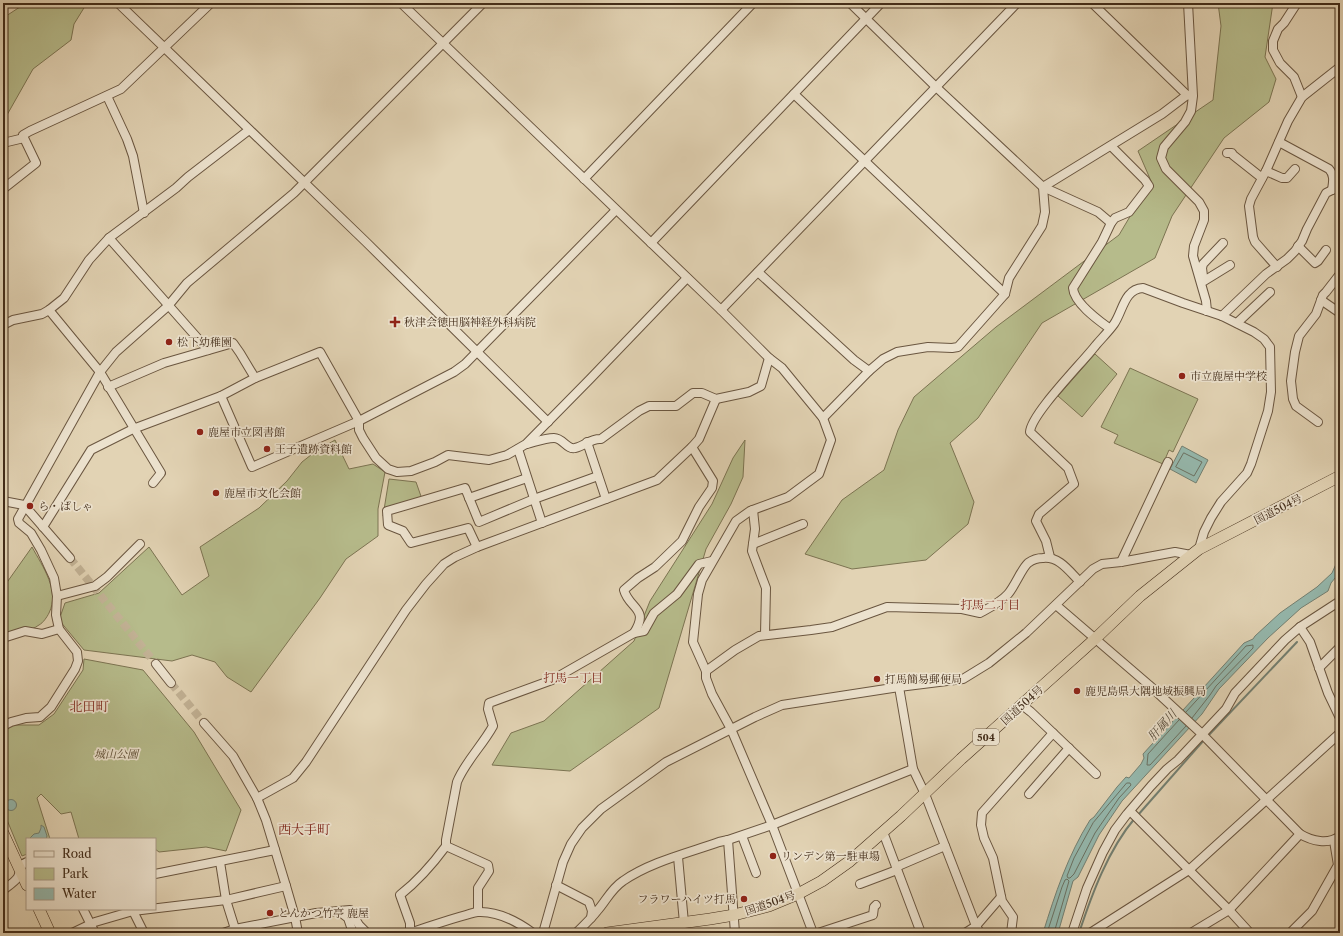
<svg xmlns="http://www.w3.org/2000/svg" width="1343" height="936" font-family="'Libre Caslon Text','Noto Serif JP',serif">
<rect width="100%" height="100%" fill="#e2d3b4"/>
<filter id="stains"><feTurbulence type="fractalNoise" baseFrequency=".005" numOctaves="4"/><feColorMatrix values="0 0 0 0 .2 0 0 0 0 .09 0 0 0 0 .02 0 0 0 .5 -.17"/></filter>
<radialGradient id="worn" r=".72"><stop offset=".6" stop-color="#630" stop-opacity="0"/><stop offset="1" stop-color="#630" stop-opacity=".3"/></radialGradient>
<g fill="#b6bb8b" stroke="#7c7452">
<path d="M26,3H87L74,24L71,40L33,69L3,122V18Z"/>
<path d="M1218,3H1273L1265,57L1276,79L1269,102L1224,138L1172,216L1155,258L1042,323L978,418L950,443L974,502L968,524L926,560L852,569L805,554L842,500L884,470L898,430L914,397L996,327L1119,235L1151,181L1138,151L1213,100L1221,26Z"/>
<path d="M1095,354L1117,374L1082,417L1058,396Z"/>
<path d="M1130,368L1198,399L1173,452L1169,450L1163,464L1114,443L1118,435L1101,427Z"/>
<path d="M335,440L349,469L373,464L385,472L378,509V536L346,559L320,598L251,692L227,677L215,662L192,655L172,661L84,650L59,620L65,603L99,593L149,547L182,595L209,576L200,547L259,508L287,481L302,462L316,451Z"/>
<path d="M745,440L743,477L731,504L706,549L659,708L570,771L492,765L511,733L544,721L634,641L650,601L712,504L733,458Z"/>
<path d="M389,479L416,482L423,502L383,516Z"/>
<path d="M32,547C43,567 60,591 49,613C47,617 43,623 39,625C30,632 14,632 3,634V588Z"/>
<path d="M84,659L143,670L194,732L241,810L226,851L206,847L159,852L155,849V839H79L71,812L61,814L41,794L37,798L50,839H27V854L22,856L7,820L3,815V731L12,725H39L54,714L83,670Z"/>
</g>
<g fill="#95b8ad" stroke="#748072">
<path d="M1182,446L1208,460L1196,483L1170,469Z"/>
<path d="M1340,555V572L1331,583L1328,591L1301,608L1268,638L1219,689L1202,714L1122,801L1099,835L1078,877L1073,881L1058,933H1043C1055,894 1068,855 1090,820L1094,817L1117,787L1126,777L1129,778L1141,764L1144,758L1143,754L1244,643L1253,639L1255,636L1280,613L1317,587L1332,573Z"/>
<circle cx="11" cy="805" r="5.5"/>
<path d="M41,825L44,827L47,836L46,839H29L34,834L39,833L41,828Z"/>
</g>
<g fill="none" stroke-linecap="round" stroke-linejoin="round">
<g stroke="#6c7263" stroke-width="1">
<path d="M1184,453L1202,462L1194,476L1176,467Z"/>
<path d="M1186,712L1246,646L1253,645V648L1216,686L1210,695L1192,718"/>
<path d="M1179,720L1148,754L1147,765H1150L1186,726"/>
<path d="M1127,783H1130L1131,785L1119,798L1095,833L1074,874L1070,878H1068L1067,876L1074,858L1093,823Z"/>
<path d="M1047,933L1062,887L1065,880L1067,879L1069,881L1054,933"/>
</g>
<g stroke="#748072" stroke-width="2">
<path d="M1207,737L1297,642"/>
<path d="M1138,815L1204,740"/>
<path d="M1079,933C1092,894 1108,850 1135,818"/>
</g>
<g stroke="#c2b295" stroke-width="8" stroke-dasharray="8 4" stroke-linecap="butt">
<path d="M70,558L156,664"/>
<path d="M171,683L204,723"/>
</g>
<defs>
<g id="minor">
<path d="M118,3L365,241L548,422"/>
<path d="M401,3L721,310L769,358L782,368L823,418L831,440L819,474L788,497L750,511L736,521L702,580L698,594L693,642L706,671V678L712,694L731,729L772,825L813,933"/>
<path d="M850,3L936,87L1043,187L1098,212L1111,223"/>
<path d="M1092,3L1187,95L1192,96"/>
<path d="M1188,3L1193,96L1191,111L1185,122L1164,147L1161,158L1166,169L1199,202L1204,211V220L1194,246L1193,256L1206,301L1207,311"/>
<path d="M1297,3L1284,23L1278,29L1273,41V50L1280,63L1294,77L1302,97"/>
<path d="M794,94L1005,294"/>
<path d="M107,96L127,139L133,156L144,213"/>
<path d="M24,138L23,135L30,131L121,89L211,3"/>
<path d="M1279,142L1329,169C1335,176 1333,182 1332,190"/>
<path d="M3,143L24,138"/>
<path d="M1227,153H1232L1233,155L1262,178"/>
<path d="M1266,171L1282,178H1287L1295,169"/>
<path d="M584,179L753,3"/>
<path d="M1043,187L1162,114L1187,95"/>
<path d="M3,189L36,163L24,138"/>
<path d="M109,238L208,350"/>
<path d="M651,243L881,3"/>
<path d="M1298,246L1315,263L1318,261L1326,250"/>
<path d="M1277,267L1255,242L1253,237L1249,206L1251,199L1266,171L1288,121L1302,97L1340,67"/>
<path d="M758,272L854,360L869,371"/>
<path d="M1203,276L1202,268L1203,264L1223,243"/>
<path d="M1204,281L1230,265"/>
<path d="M1321,300L1340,313"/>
<path d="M49,310L100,372L161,473L153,483"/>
<path d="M721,310L1017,3"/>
<path d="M1222,316L1266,274L1287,259L1295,251L1302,241L1307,229L1326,193L1332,190"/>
<path d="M1237,323L1270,292"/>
<path d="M3,325L13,320L42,314L49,310L64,298L89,260L109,238L176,188L188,177L249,130"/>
<path d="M1109,328C1098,320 1074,303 1073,288L1102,242L1111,223L1115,218L1129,212L1149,186L1145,180L1111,146"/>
<path d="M108,387L164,363L233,343L240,353L255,378"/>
<path d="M221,396L252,467L359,421V430L363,438L376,458L388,469L397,472L411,471L435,462L448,455L489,460L507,455L526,444L590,379L687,278"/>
<path d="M823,418L869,371L883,359L897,352L928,347L952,348L958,347L1005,294L1009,278L1042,226L1045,212L1043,187"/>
<path d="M1318,422L1296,406L1293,399L1291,381L1295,352L1299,336L1316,314L1323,295L1326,292L1340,274"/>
<path d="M587,442L606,499"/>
<path d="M527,444C535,442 545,438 554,438C563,438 567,450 575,448C585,446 591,438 601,439L639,411L649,406H676L693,393H702L716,399L749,392L761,386L769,358"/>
<path d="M518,449L542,523"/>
<path d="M469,498L527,478"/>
<path d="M3,501L24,505L70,558"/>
<path d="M753,510L755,529L752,551L766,588L765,634"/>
<path d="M43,527L91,450L133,429L221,396L255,378L320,352L359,421L454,372L465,364L616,210"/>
<path d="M753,544L803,524"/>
<path d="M477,547L468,528L411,543L403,531L388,525L387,511L465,488L479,522L534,499L598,476"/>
<path d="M1050,557L1046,541L1036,521L1039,514L1074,484L1068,468L1030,432C1031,414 1083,362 1096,345C1102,338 1109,331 1114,324C1123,311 1124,289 1143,288L1183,303L1222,316L1254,332L1264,339L1270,347L1271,392L1268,411L1251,464L1247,473L1221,502L1211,518L1204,532L1199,549"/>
<path d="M1121,562L1168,462"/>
<path d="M57,596L95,586L107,577L140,544"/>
<path d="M1056,605L1149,685L1202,734L1300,834C1312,841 1328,845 1340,836"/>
<path d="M1300,627L1310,642L1328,693L1340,718"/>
<path d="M634,633C650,608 629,609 624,590L638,578L655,567L682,541L699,507L712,488L713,481L692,447"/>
<path d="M3,638L25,631L42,634L59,629"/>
<path d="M156,664L171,683"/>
<path d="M1319,668L1340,647"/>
<path d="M706,671L735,650L759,636L811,630L832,627L887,607L962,609L980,613C989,608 1001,602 1008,594C1015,586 1022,568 1028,563C1032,560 1038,558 1043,558C1059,556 1069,571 1080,582"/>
<path d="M899,687L913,769L925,794L976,926L980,933"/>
<path d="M1022,705L1031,712L1096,774"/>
<path d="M204,723L233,756L257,798L266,820L286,886L295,917L298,933"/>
<path d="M3,726L11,722L26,718L40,717L51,707L75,669L78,661L77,652L59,629L56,615L57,596L54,578L41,550L31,533L19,523L18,519L100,372L116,352L168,306L187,283L294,193L483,3"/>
<path d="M1029,794L1069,748"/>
<path d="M257,798L293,778L306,762L406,610L426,584L444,564L455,557L477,547L657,480L692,447L699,439L716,399"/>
<path d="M1130,811L1229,910L1250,933"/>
<path d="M883,832L921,933"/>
<path d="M742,836L756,873"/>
<path d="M728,840L735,933"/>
<path d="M678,857L684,923"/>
<path d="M220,862L226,900L236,932"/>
<path d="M896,867L945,846"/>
<path d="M155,874L275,850"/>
<path d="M860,884L897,870"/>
<path d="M556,885L589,902L592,911L591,918"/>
<path d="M3,890C7,887 15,882 18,877C21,871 19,865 27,862"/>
<path d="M83,909L95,933"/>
<path d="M132,909L144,933"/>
<path d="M339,911L348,918L353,933"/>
<path d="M478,912V888L489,871L488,865L446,846V840L457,782C465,762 482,746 493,726L488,709L489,703L552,680L634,633L644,631L654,613L677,594L699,564L712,561"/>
<path d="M72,933L95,922L133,911L226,900L286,886"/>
<path d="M223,933L235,929L316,913L350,910L359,925L367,933"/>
<path d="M409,933C428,927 447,920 466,915C470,914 474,912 478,912C498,911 518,922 533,933"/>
<path d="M410,933V923L400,895C419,880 432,865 446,846"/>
<path d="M543,933L563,862L571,844L582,828L601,809L666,762L755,717L782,705L899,687L963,679L989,663L1026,633L1093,569L1102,564L1121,562L1175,552L1191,555"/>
<path d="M576,933C583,926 591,919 597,911C606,901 611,889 623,881C650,862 688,853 719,842L728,840L772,825L913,769"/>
<path d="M818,933L873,915L874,907L876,905"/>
<path d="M965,933L976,926L1001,897"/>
<path d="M1011,933L1013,917L1002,901L993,858L984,838L981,825L982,813L1053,733"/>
<path d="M1072,933L1087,888L1103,852L1115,830L1127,814L1151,786L1167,769L1178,760L1226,709L1235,693L1285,640L1300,627L1340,601"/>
<path d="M1090,933L1189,870L1340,733"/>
<path d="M1191,933L1229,910L1300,834"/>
<path d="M1290,933L1312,911L1338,865L1334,841"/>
</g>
<g id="highway">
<path d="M3,833L27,885"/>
<path d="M39,909L50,933"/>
<path d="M607,933L710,919L734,915L769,906L798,894L822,881L850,861L901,816L961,759L1095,639L1140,596L1199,549L1340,476"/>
</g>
</defs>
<use href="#minor" stroke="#6a5640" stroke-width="10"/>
<use href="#highway" stroke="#422c19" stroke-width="12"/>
<use href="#minor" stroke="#ece2ce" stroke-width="8"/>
<use href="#highway" stroke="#e2d3b4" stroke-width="11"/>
</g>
<g fill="#8f2418" stroke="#ece2ce" stroke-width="1.5">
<path d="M393 316h4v4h4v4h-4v4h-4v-4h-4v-4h4z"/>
<circle cx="169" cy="342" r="4"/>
<circle cx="1182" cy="376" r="4"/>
<circle cx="200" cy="432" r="4"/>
<circle cx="267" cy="449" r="4"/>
<circle cx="216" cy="493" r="4"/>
<circle cx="30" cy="506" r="4"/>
<circle cx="877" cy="679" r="4"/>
<circle cx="1077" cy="691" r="4"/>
<circle cx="773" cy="856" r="4"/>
<circle cx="744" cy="899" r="4"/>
<circle cx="270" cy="913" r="4"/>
</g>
<g text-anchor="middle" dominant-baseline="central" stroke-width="3.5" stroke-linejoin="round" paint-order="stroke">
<rect fill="#ece2ce" stroke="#75634f" stroke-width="1" x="973" y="729" width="26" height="16" rx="3"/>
<g font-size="10" font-weight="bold" fill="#422c19">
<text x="986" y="737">504</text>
</g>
<g font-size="11" fill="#422c19" stroke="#ece2ce" text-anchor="start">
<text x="404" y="322">秋津会徳田脳神経外科病院</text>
<text x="177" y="342">松下幼稚園</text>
<text x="1190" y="376">市立鹿屋中学校</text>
<text x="208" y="432">鹿屋市立図書館</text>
<text x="275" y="449">王子遺跡資料館</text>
<text x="224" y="493">鹿屋市文化会館</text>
<text x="38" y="506">ら・ぱしゃ</text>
<text x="885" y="679">打馬簡易郵便局</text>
<text x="1085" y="691">鹿児島県大隅地域振興局</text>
<text x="781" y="856">リンデン第一駐車場</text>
<text x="736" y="899" text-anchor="end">フラワーハイツ打馬</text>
<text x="278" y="913">とんかつ竹亭 鹿屋</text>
</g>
<g font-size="11" fill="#422c19" stroke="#ece2ce">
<text transform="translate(1278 509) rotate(-27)">国道504号</text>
<text transform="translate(1022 705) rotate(-42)">国道504号</text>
<text transform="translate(770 903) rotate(-19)">国道504号</text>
</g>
<g font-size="11" font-style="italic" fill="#594930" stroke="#ece2ce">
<text x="116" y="754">城山公園</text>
</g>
<g font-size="12" fill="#7a1f14" stroke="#ece2ce">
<text x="990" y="604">打馬二丁目</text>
<text x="573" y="677">打馬一丁目</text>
</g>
<g font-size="12" font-style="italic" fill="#534837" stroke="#ece2ce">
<text transform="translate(1162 725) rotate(-48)">肝属川</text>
</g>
<g font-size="13" fill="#7a1f14" stroke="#ece2ce">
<text x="89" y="706">北田町</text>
<text x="304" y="829">西大手町</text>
</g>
</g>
<rect width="1343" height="936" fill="none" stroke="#e2d3b4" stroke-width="16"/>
<rect x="4" y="4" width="1335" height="928" fill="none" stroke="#422c19" stroke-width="2"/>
<rect x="8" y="8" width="1327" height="920" fill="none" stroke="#422c19"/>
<rect x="26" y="838" width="130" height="72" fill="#ece2ce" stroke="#a89986"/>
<rect x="34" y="851" width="20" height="6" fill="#ece2ce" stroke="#a89986"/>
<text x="62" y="858" font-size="12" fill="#422c19">Road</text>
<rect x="34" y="868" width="20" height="12" fill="#b6bb8b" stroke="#a89986"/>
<text x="62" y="878" font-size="12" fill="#422c19">Park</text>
<rect x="34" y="888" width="20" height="12" fill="#95b8ad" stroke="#a89986"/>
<text x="62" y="898" font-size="12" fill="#422c19">Water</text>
<rect width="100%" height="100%" filter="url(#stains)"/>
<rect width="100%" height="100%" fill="url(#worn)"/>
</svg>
